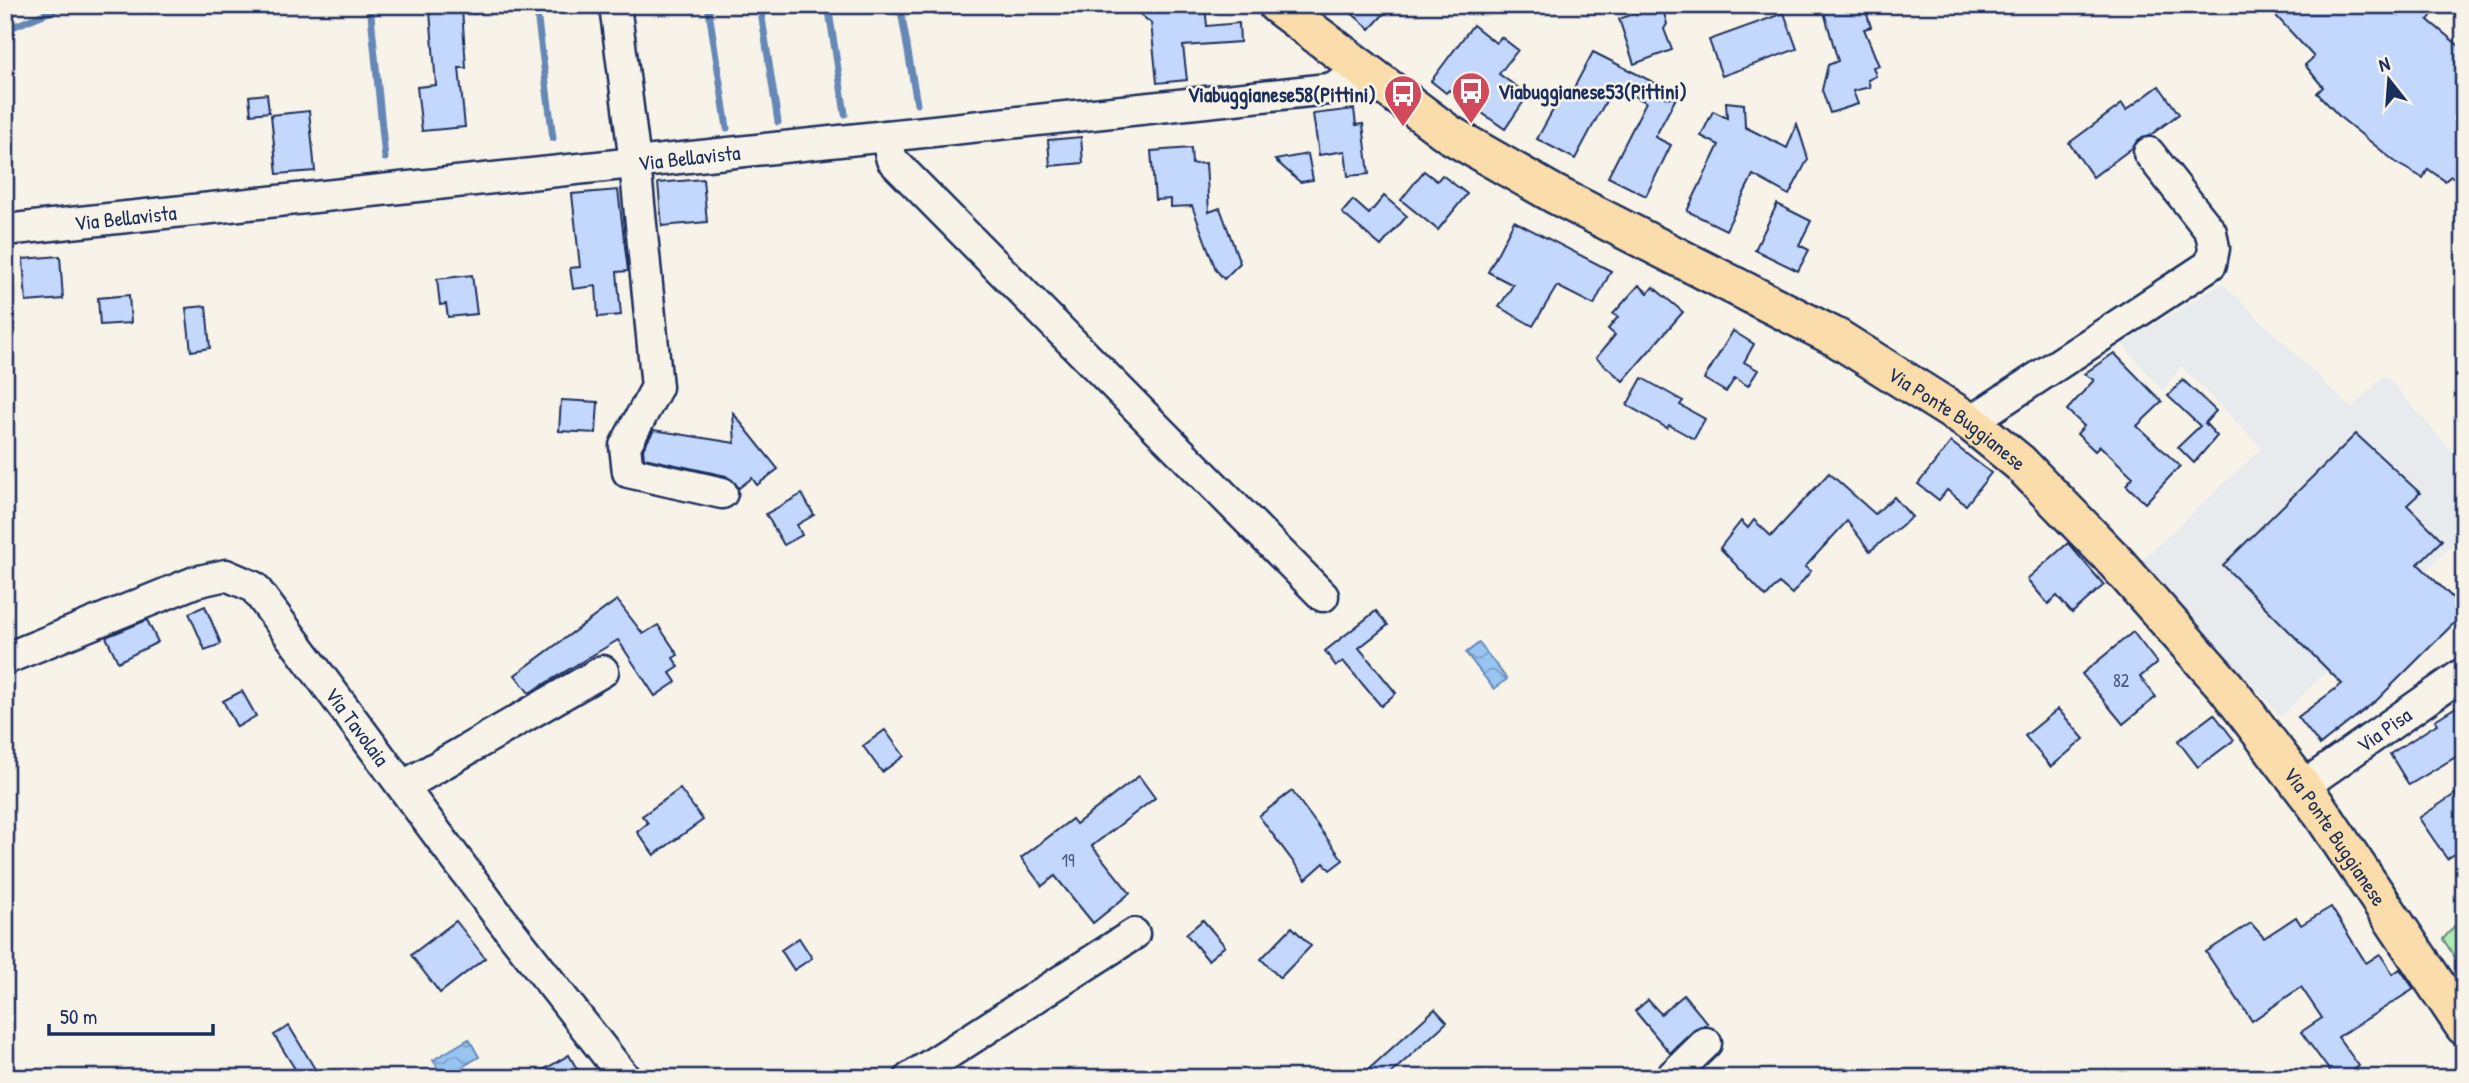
<svg xmlns="http://www.w3.org/2000/svg" width="2469" height="1083" font-family="'Patrick Hand',sans-serif">
<defs>
<pattern id="water-waves" width="16" height="10" patternUnits="userSpaceOnUse" patternTransform="scale(1.75)"><rect width="16" height="10" fill="#98c4f2"/><path d="M0 5q4-4 8 0t8 0" fill="none" stroke="#7ba0c7"/></pattern>
</defs>
<rect width="100%" height="100%" fill="#f7f3e8"/>
<filter id="ink" filterUnits="userSpaceOnUse"><feTurbulence type="fractalNoise" baseFrequency=".0143" numOctaves="2"/><feDisplacementMap in="SourceGraphic" scale="14" xChannelSelector="R" yChannelSelector="G"/><feConvolveMatrix kernelMatrix="1 2 1 2 8 2 1 2 1" color-interpolation-filters="sRGB"/></filter>
<g filter="url(#ink)">
<path fill="#e8ebee" d="M2222,283L2351,408L2385,375L2464,465V533L2281,717L2142,560L2262,448L2181,366L2163,391L2122,344Z"/>
<path fill="#b0ebb0" stroke="#668d87" stroke-width="2" d="M2464,915V971L2443,939Z"/>
<g fill="url(#water-waves)" stroke="#6688b7" stroke-width="2">
<path d="M1479,643L1507,679L1494,689L1466,653Z"/>
<path d="M469,1039L479,1057L444,1078L433,1060Z"/>
</g>
<g fill="none" stroke-linecap="round" stroke-linejoin="round">
<g stroke="#6688b7" stroke-width="7">
<path d="M370,5L385,158"/>
<path d="M536,5L553,138"/>
<path d="M708,5L727,128"/>
<path d="M760,5L778,122"/>
<path d="M828,5L845,114"/>
<path d="M900,5L917,104"/>
<path d="M474,12L499,5"/>
<path d="M5,30L66,5"/>
</g>
</g>
<g fill="#c4d7fc" stroke="#1b2f5e" stroke-width="2">
<path d="M1128,5H1205L1207,26L1239,23L1240,42L1183,46L1187,80L1157,83L1151,23Z"/>
<path d="M1342,5H1392L1370,29Z"/>
<path d="M1822,5H1864L1871,27L1864,29L1879,66L1873,67L1876,76L1868,80L1870,87L1853,91L1858,104L1830,113L1822,90L1828,65L1838,61Z"/>
<path d="M2266,5H2440L2428,20L2464,50V183L2451,176L2445,181L2428,169L2423,178L2398,164L2341,118L2317,93L2323,87L2305,65L2314,57Z"/>
<path d="M1656,6L1664,13L1667,24L1664,29L1672,50L1634,64L1619,19Z"/>
<path d="M462,9L466,68H459L465,127L422,131L417,87L436,85L430,12Z"/>
<path d="M1784,13L1797,49L1722,76L1709,40Z"/>
<path d="M1473,25L1496,43L1501,37L1518,50L1499,74L1528,95L1505,129L1449,90L1446,93L1431,81Z"/>
<path d="M1593,52L1675,93L1664,97L1676,98L1655,137L1671,145L1646,196L1608,177L1646,102L1614,86L1575,159L1537,139L1564,90L1570,95Z"/>
<path d="M2159,86L2179,114L2149,136L2139,139L2132,148L2093,177L2069,143L2122,104L2126,110Z"/>
<path d="M267,94L269,112L251,114L249,96Z"/>
<path d="M1726,102L1744,104L1745,127L1787,148L1797,124L1808,159L1789,195L1753,175L1726,230L1687,211L1719,145L1701,136L1713,111L1727,118Z"/>
<path d="M1354,109L1356,125L1363,124L1369,174L1348,176L1345,151L1319,155L1313,114Z"/>
<path d="M309,111L315,171L277,174L271,115Z"/>
<path d="M1081,137L1083,163L1050,166L1048,140Z"/>
<path d="M1191,148L1192,164L1206,163L1209,212L1220,208L1240,263L1224,279L1216,270L1192,206L1171,207V199L1155,200L1151,151Z"/>
<path d="M1308,154L1313,180L1300,182L1275,160Z"/>
<path d="M1424,171L1437,181L1442,175L1467,194L1438,230L1401,200Z"/>
<path d="M703,179L707,222L662,226L658,183Z"/>
<path d="M618,190L628,271L617,272L621,315L598,317L596,286L573,289L570,268L580,267L572,194Z"/>
<path d="M1384,196L1407,216L1381,246L1342,213L1353,200L1369,214Z"/>
<path d="M1777,204L1811,221L1799,245L1809,250L1798,271L1755,250Z"/>
<path d="M1514,221L1611,271L1594,305L1557,286L1533,326L1499,307L1513,285L1488,272Z"/>
<path d="M60,256L63,299L26,302L23,259Z"/>
<path d="M472,275L477,314L448,317L446,304L440,305L437,279Z"/>
<path d="M1639,285L1648,293L1653,287L1683,312L1623,381L1596,358L1615,335L1608,329L1618,317L1613,314Z"/>
<path d="M129,295L131,323L100,325L98,298Z"/>
<path d="M206,306L210,348L191,351L186,308Z"/>
<path d="M1733,331L1754,344L1744,362L1758,370L1748,386L1735,378L1726,392L1704,379Z"/>
<path d="M2114,353L2162,402L2137,426L2180,466L2145,503L2126,485L2133,477L2100,446L2095,451L2077,434L2084,426L2067,410L2094,380L2084,374Z"/>
<path d="M1642,378L1683,401L1680,405L1705,419L1694,439L1669,425L1667,428L1627,405Z"/>
<path d="M2183,380L2216,411L2205,423L2217,436L2194,463L2178,447L2200,426L2168,396Z"/>
<path d="M561,400L598,402L596,433L559,431Z"/>
<path d="M733,413L778,469L757,485L752,478L739,488L726,476L644,458L643,449L654,430L735,443Z"/>
<path d="M2356,434L2420,493L2407,505L2442,540L2418,564L2464,609V613L2377,700L2320,745L2298,717L2342,684L2223,565Z"/>
<path d="M1951,442L1991,473L1966,505L1947,490L1939,500L1918,484Z"/>
<path d="M1829,473L1875,514L1894,497L1912,517L1870,551L1847,521L1805,567L1811,571L1792,594L1779,583L1766,597L1720,548L1741,521L1748,528L1754,520L1771,536Z"/>
<path d="M802,494L814,515L797,525L802,535L784,545L766,514Z"/>
<path d="M2068,543L2104,585L2072,613L2057,596L2048,604L2027,579Z"/>
<path d="M617,600L643,634L658,625L678,655L673,658L679,667L670,673L676,682L655,696L618,640L529,693L515,675Z"/>
<path d="M205,606L221,644L205,650L189,613Z"/>
<path d="M1376,611L1388,625L1359,648L1396,693L1381,706L1343,661L1336,666L1325,651Z"/>
<path d="M147,620L158,642L118,662L106,637Z"/>
<path d="M2133,632L2157,663L2140,677L2156,697L2123,724L2082,674Z"/>
<path d="M242,691L256,716L237,727L223,701Z"/>
<path d="M2464,702V752L2409,785L2390,754L2437,724L2435,720Z"/>
<path d="M2058,709L2084,739L2051,767L2025,736Z"/>
<path d="M2214,714L2234,740L2198,767L2178,741Z"/>
<path d="M885,730L904,756L882,772L863,746Z"/>
<path d="M1139,776L1155,798L1092,846L1130,893L1093,923L1055,876L1042,886L1021,858L1072,819L1076,824Z"/>
<path d="M2464,788V848L2447,859L2419,818Z"/>
<path d="M680,789L703,820L654,855L637,832L648,823L642,816Z"/>
<path d="M1292,791L1343,860L1330,870L1324,863L1306,879L1259,816Z"/>
<path d="M2331,907L2366,963L2380,954L2393,974L2400,969L2414,989L2338,1037L2359,1066L2343,1078H2335L2301,1032L2322,1018L2301,987L2252,1021L2206,952L2251,923L2264,938L2296,917L2301,925Z"/>
<path d="M1203,920L1225,946L1208,960L1186,934Z"/>
<path d="M456,921L485,958L440,993L411,955Z"/>
<path d="M1292,927L1311,946L1280,978L1261,959Z"/>
<path d="M799,938L812,958L794,970L781,950Z"/>
<path d="M1684,995L1708,1024L1694,1030L1670,1053L1635,1011L1648,1000L1661,1014Z"/>
<path d="M1435,1009L1447,1022L1386,1078H1359Z"/>
<path d="M289,1026L315,1069L300,1077L274,1035Z"/>
<path d="M569,1055L582,1078H530Z"/>
</g>
<g fill="none" stroke-linecap="round" stroke-linejoin="round">
<defs>
<g id="minor">
<path d="M615,5L635,163L657,387L625,446L628,472L722,493"/>
<path d="M886,136L892,160L1323,596"/>
<path id="s1" d="M5,230L1328,89L1369,74"/>
<path d="M1970,422L2211,264L2214,248L2211,232L2149,153"/>
<path id="s2" d="M5,659L195,582L226,575L254,587L497,914L625,1078"/>
<path d="M404,786L603,671"/>
<path id="s3" d="M2302,787L2464,673"/>
<path d="M910,1078L1134,934"/>
<path d="M1670,1078L1706,1043"/>
</g>
<g id="major">
<path id="s4" d="M1277,5L1449,134L1554,194L1837,338L1970,422L2020,463L2113,559L2226,687L2316,805L2464,1026"/>
</g>
</defs>
<use href="#minor" stroke="#1b2f5e" stroke-width="35"/>
<use href="#major" stroke="#1b2f5e" stroke-width="42"/>
<use href="#minor" stroke="#f7f3e8" stroke-width="30"/>
<use href="#major" stroke="#fbddab" stroke-width="37"/>
</g>
</g>
<defs>
<symbol id="bus-pin" viewBox="-11 -11 22 30"><path d="M0 17L-7.5 6A9.5 9.5 0 1 1 7.5 6Z" fill="#d1495b" stroke="#f7f3e8"/><path d="M-5-6H5V4H4V6H2V4H-2V6H-4V4H-5ZM-3.5-4V0h7V-4ZM-3.5 1.2v1.5H-2V1.2ZM2 1.2v1.5H3.5V1.2Z" fill="#fff"/></symbol>
</defs>
<g fill-rule="evenodd">
<use href="#bus-pin" x="1449" y="69" width="44" height="60"/>
<use href="#bus-pin" x="1381" y="72" width="44" height="60"/>
</g>
<g text-anchor="middle" dominant-baseline="central" stroke-width="5" stroke-linejoin="round" paint-order="stroke">
<g font-size="18" fill="#455986">
<text x="2121" y="680">82</text>
<text x="1068" y="860">19</text>
</g>
<g font-size="21" font-weight="bold" fill="#1b2f5e" stroke="#f7f3e8" text-anchor="start">
<text x="1498" y="91">Viabuggianese53(Pittini)</text>
<text x="1376" y="94" text-anchor="end">Viabuggianese58(Pittini)</text>
</g>
<g font-size="21" fill="#1b2f5e" stroke="#f7f3e8">
<text stroke="none"><textPath href="#s1" startOffset="688">Via Bellavista</textPath></text>
<text stroke="none"><textPath href="#s1" startOffset="121">Via Bellavista</textPath></text>
<text stroke="none"><textPath href="#s4" startOffset="798">Via Ponte Buggianese</textPath></text>
<text stroke="none"><textPath href="#s2" startOffset="441">Via Tavolaia</textPath></text>
<text stroke="none"><textPath href="#s3" startOffset="100">Via Pisa</textPath></text>
<text stroke="none"><textPath href="#s4" startOffset="1365">Via Ponte Buggianese</textPath></text>
</g>
</g>
<rect width="2469" height="1083" fill="none" stroke="#f7f3e8" stroke-width="28"/>
<rect x="14" y="14" width="2441" height="1055" fill="none" stroke="#1b2f5e" stroke-width="2.5" filter="url(#ink)"/>
<g transform="translate(2389 80) rotate(343)" stroke="#f7f3e8" stroke-width="5" paint-order="stroke">
<path d="M0-5L12 26L0 18L-12 26Z" fill="#1b2f5e"/>
<text y="-10" font-size="19" font-weight="bold" text-anchor="middle" fill="#1b2f5e">N</text>
</g>
<path d="M49 1024v10h164v-10" fill="none" stroke="#1b2f5e" stroke-width="3.5"/>
<text x="60" y="1024" font-size="21" fill="#1b2f5e" stroke="#f7f3e8" stroke-width="5" paint-order="stroke">50 m</text>
</svg>
